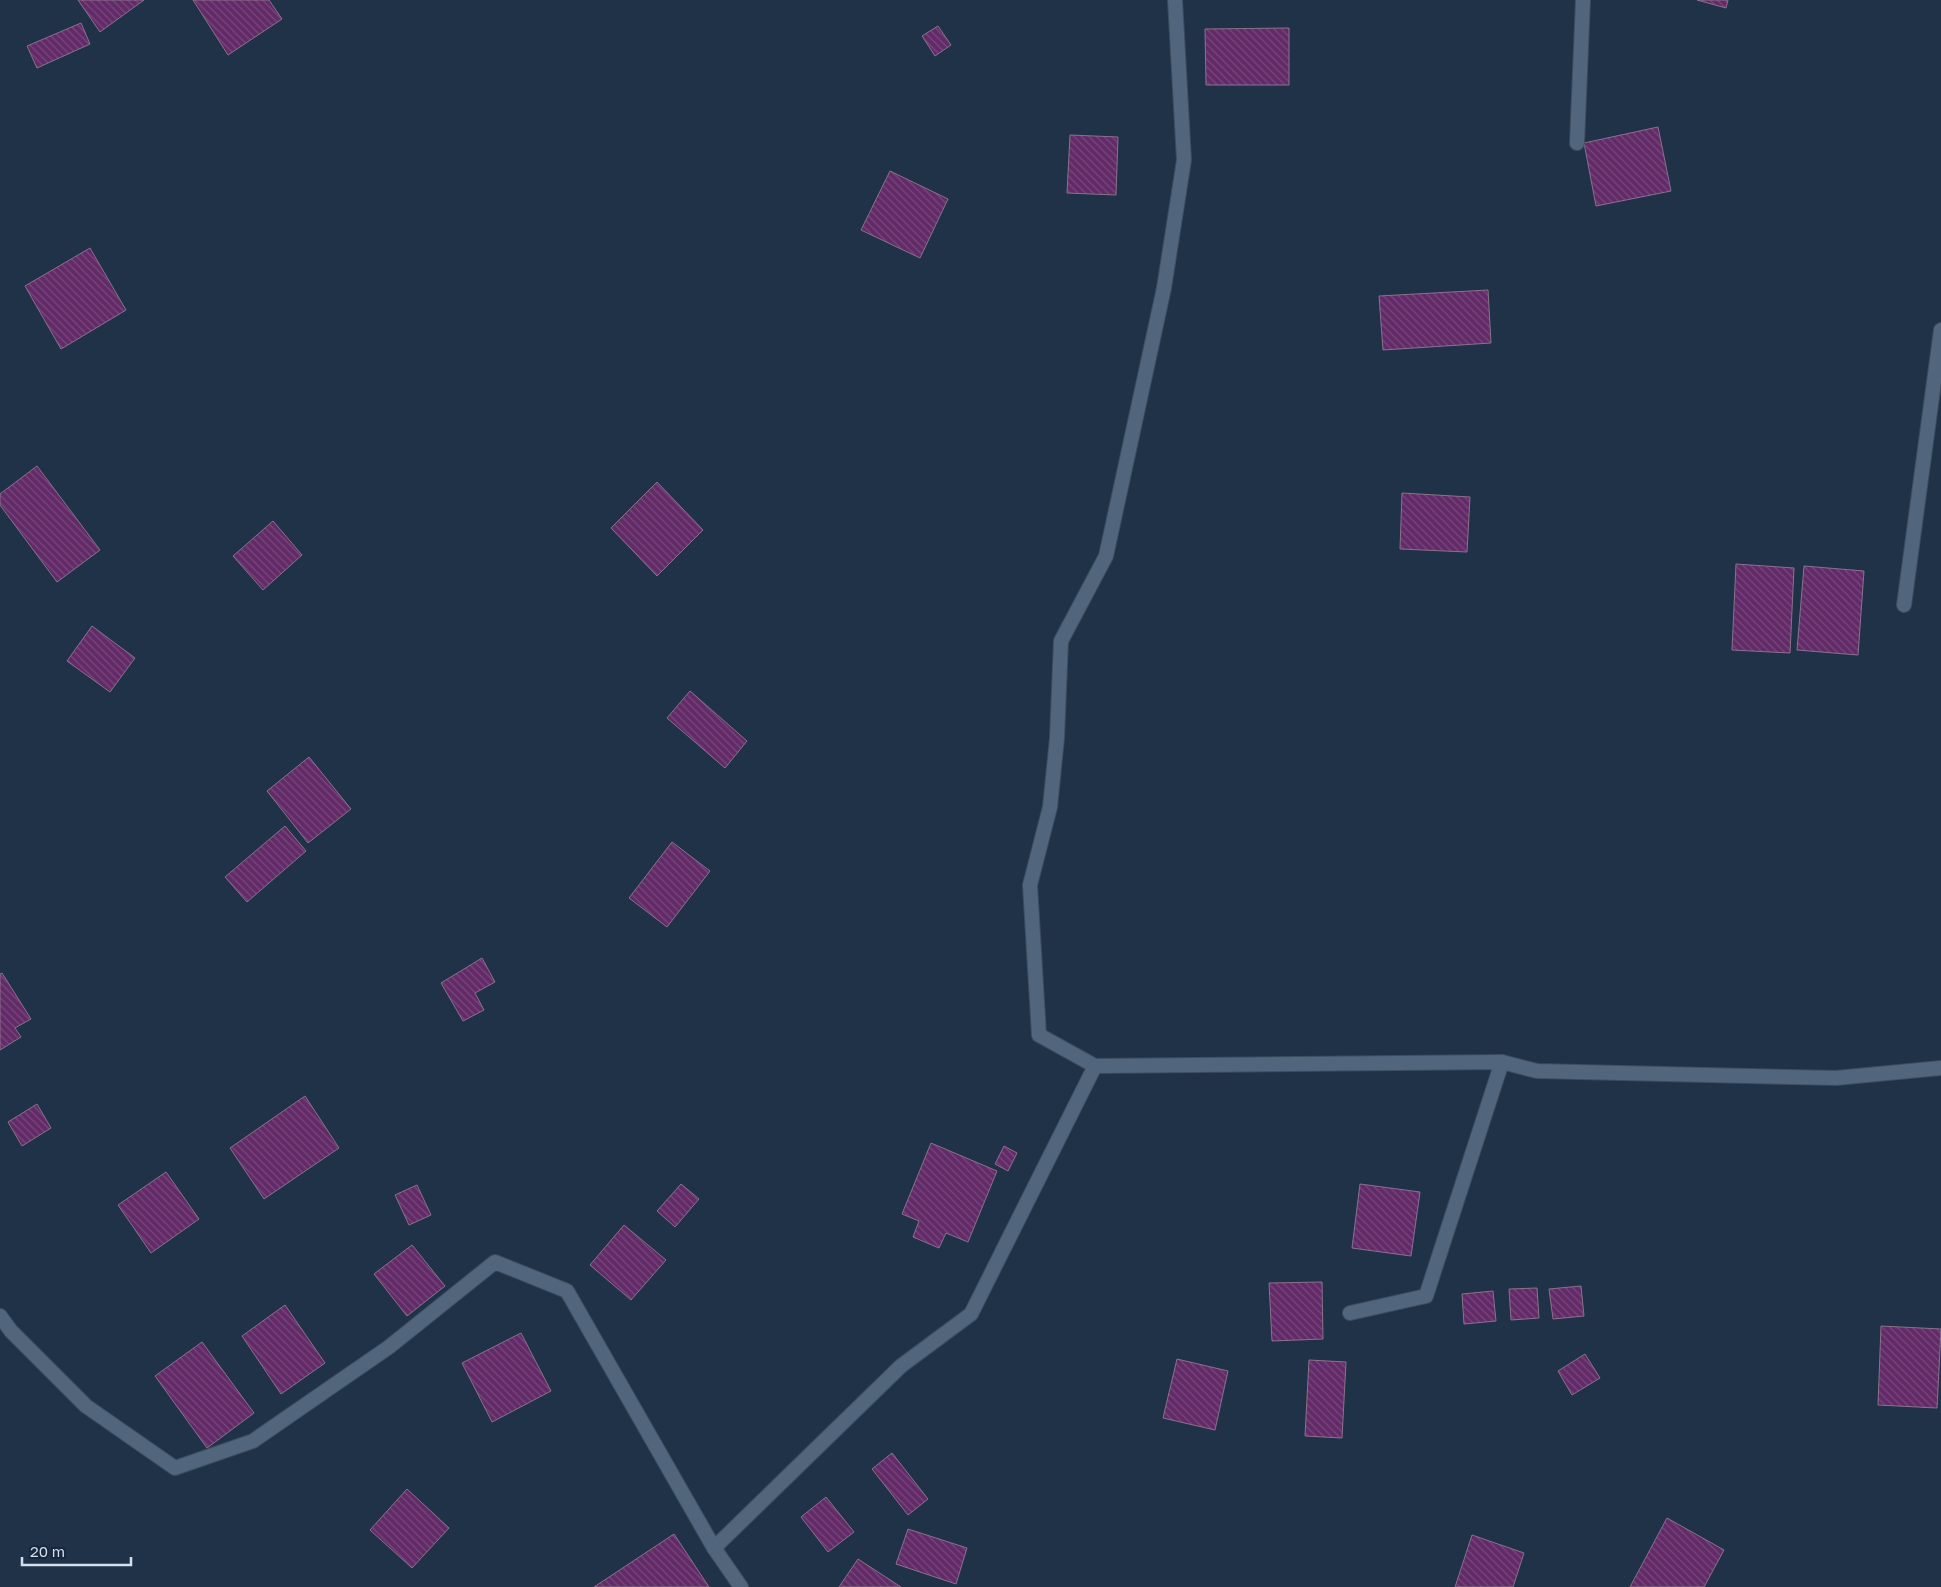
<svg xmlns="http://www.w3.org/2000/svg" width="1941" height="1587" font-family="'Golos Text',sans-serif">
<defs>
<pattern id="building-back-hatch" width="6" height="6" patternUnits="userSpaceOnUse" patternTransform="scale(1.25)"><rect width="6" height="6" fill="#632a68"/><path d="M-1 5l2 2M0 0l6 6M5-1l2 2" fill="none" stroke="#78487e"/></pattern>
</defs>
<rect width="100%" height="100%" fill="#203248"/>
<g fill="url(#building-back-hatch)" stroke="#89728a">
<path d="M78,0H144L100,32Z"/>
<path d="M193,0H269L282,19L228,55Z"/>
<path d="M1697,0H1728L1726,8Z"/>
<path d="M81,23L90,44L37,68L27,46Z"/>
<path d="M938,26L951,45L935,56L922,36Z"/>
<path d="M1289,28V85H1206L1205,29Z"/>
<path d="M1658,127L1671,191L1596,206L1584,143Z"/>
<path d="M1070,135L1118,137L1116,195L1067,193Z"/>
<path d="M890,171L948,199L920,258L861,230Z"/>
<path d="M90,248L126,310L61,349L25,286Z"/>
<path d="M1488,290L1491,343L1383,350L1379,296Z"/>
<path d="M37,466L100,550L57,582L0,505V494Z"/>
<path d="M657,482L703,530L657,576L611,528Z"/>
<path d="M1402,493L1470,497L1467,552L1400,549Z"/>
<path d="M273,521L302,555L263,590L233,556Z"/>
<path d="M1736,564L1794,568L1790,653L1732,650Z"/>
<path d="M1804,566L1864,571L1858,655L1797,650Z"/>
<path d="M92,626L135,658L110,692L67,661Z"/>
<path d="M690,691L747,741L725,768L667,718Z"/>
<path d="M309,757L351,809L308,843L267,791Z"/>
<path d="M285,826L306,851L247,902L225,877Z"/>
<path d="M672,842L710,871L667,927L629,898Z"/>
<path d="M482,958L495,982L475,993L484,1010L463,1021L441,983Z"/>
<path d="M2,973L31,1019L15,1028L21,1037L0,1050V974Z"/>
<path d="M305,1096L339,1148L264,1199L230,1148Z"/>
<path d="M37,1104L51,1128L22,1146L8,1122Z"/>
<path d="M931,1143L997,1171L968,1242L946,1233L939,1248L913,1237L919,1221L902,1214Z"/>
<path d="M1004,1146L1017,1153L1008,1171L995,1164Z"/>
<path d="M166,1172L199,1219L151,1253L118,1205Z"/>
<path d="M681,1184L699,1199L675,1227L657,1211Z"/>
<path d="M1360,1184L1420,1192L1411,1256L1352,1248Z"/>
<path d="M417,1185L431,1215L409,1225L395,1195Z"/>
<path d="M624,1225L666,1260L631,1300L590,1265Z"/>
<path d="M412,1245L445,1286L407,1316L374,1274Z"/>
<path d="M1322,1282L1323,1339L1272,1341L1269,1283Z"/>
<path d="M1581,1286L1584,1316L1553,1319L1549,1289Z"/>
<path d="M1537,1288L1539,1318L1511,1320L1509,1289Z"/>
<path d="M1493,1291L1496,1321L1464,1324L1462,1294Z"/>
<path d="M285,1305L325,1363L281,1394L242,1336Z"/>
<path d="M1881,1326L1941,1329L1937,1408L1878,1405Z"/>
<path d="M521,1333L551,1391L492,1422L462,1363Z"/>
<path d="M202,1342L254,1413L207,1448L155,1376Z"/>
<path d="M1585,1354L1600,1378L1572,1395L1558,1371Z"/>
<path d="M1177,1359L1228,1371L1215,1430L1163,1418Z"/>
<path d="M1309,1360L1346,1362L1342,1438L1305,1436Z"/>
<path d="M892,1453L928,1499L908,1515L872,1469Z"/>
<path d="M407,1489L449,1528L412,1568L370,1530Z"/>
<path d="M826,1497L854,1532L828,1552L801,1517Z"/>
<path d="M1667,1518L1724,1550L1704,1587H1630Z"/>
<path d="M908,1529L967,1548L956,1584L896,1564Z"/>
<path d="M674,1534L709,1587H594Z"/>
<path d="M1472,1535L1524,1553L1513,1587H1455Z"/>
<path d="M858,1559L901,1587H839Z"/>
</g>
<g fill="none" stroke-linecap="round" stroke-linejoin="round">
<defs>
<g id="minor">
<path d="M1577,143L1583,0"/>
<path d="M1904,605L1941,330"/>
<path d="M1095,1066L1039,1035L1030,885L1050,807L1057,738L1061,641L1106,556L1164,288L1184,160L1175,0"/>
<path d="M1350,1313L1426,1296L1502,1062"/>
<path d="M0,1316L11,1331L86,1406L175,1468L253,1441L389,1347L495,1262L567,1291L714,1548L741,1587"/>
<path d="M714,1548L901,1366L971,1314L1095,1066L1502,1062L1537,1071L1836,1078L1941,1068"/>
</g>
</defs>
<use href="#minor" stroke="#3d4d5f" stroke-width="16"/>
<use href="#minor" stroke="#51657d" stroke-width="14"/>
</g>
<path d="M22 1557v8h109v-8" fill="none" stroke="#d4dfed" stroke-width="2.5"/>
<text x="30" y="1557" font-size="15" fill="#d4dfed" stroke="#16283d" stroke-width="4" paint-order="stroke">20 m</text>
</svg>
